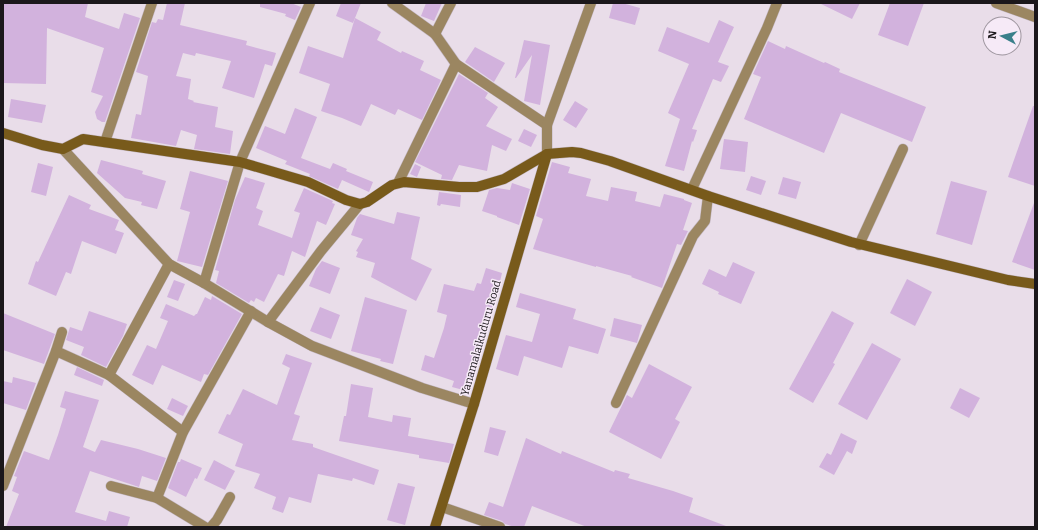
<svg xmlns="http://www.w3.org/2000/svg" width="1038" height="530" font-family="Bitter,serif">
<rect width="100%" height="100%" fill="#e9dde9"/>
<g fill="#d2b2dd">
<path d="M3,3H88L85,17L119,29L124,13L140,18L105,122H102L97,119L95,112L103,96L91,92L104,48L47,28L46,84L3,83Z"/>
<path d="M167,3H185L180,25L247,41L246,45L276,53L272,66L265,64L254,98L222,88L231,61L196,53L195,56L183,53L176,76L191,79L188,99L194,101L193,102L218,107L215,127L233,131L230,154L194,149L197,135L181,130L176,146L131,138L136,114L141,115L148,76L136,72L152,22L156,23L158,19L163,20Z"/>
<path d="M260,3H291L301,7L295,20L285,16L286,14L260,7Z"/>
<path d="M341,3H361L353,23L336,16Z"/>
<path d="M426,3H442L434,21L421,16Z"/>
<path d="M613,3H622L640,8L635,25L609,18Z"/>
<path d="M819,3H860L852,19Z"/>
<path d="M890,3H924L908,46L878,35Z"/>
<path d="M355,18L381,32L377,40L401,53L402,51L424,61L420,70L441,80L422,120L398,109L395,115L371,104L361,126L342,118L321,111L330,84L299,73L308,46L343,58Z"/>
<path d="M719,20L734,27L718,62L729,66L721,82L713,79L692,129L697,130L693,142L692,141L684,171L665,166L680,119L668,113L689,64L658,51L667,27L709,43Z"/>
<path d="M524,40L550,45L540,105L524,101L532,55L516,78H515Z"/>
<path d="M768,41L785,49L786,46L824,63L825,62L840,69L839,72L926,107L912,142L841,113L824,153L744,119L761,77L753,74Z"/>
<path d="M475,47L505,63L494,82L465,62Z"/>
<path d="M459,74L488,93L485,98L498,107L486,126L512,139L506,151L492,145L487,171L459,165L452,180L441,179L442,175L415,162Z"/>
<path d="M11,99L46,105L42,123L8,117Z"/>
<path d="M575,101L588,109L576,128L563,120Z"/>
<path d="M1033,106H1035V186L1008,177Z"/>
<path d="M295,108L317,117L301,158L330,169L333,163L347,169L346,171L373,182L369,192L342,180L338,189L309,176L310,174L285,164L287,161L256,148L265,126L285,134Z"/>
<path d="M524,129L537,135L531,147L518,141Z"/>
<path d="M724,139L748,142L745,172L720,169Z"/>
<path d="M101,160L143,171L142,174L166,181L157,209L141,205L142,202L125,198L97,173Z"/>
<path d="M552,162L570,167L568,173L591,179L586,196L608,201L611,187L637,192L635,201L660,207L664,194L684,199V200L692,203L683,230L688,231L681,245L677,244L662,288L631,277L632,276L596,266V267L533,249L543,219L536,216Z"/>
<path d="M38,163L53,167L46,196L31,192Z"/>
<path d="M415,164L421,167L417,177L410,174Z"/>
<path d="M190,171L228,181L202,267L177,261L190,212L180,209Z"/>
<path d="M751,176L766,181L761,195L746,190Z"/>
<path d="M245,177L265,183L256,208L263,211L258,225L292,238L300,213L294,211L304,188L333,201L332,203L335,204L326,225L317,221L305,257L292,251L284,276L278,274L264,302L256,298L254,302L251,300L249,303L216,283L219,271L215,270L235,200Z"/>
<path d="M783,177L801,182L796,199L778,194Z"/>
<path d="M951,181L987,191L972,245L936,234Z"/>
<path d="M512,183L530,189L519,225L497,217V216L482,211L489,190L497,188L510,190Z"/>
<path d="M439,192L461,195L460,207L441,204L440,206L437,205Z"/>
<path d="M69,195L91,205L89,209L119,220L115,230L124,233L116,254L82,241L71,274L66,272L56,296L28,284L36,261L38,262Z"/>
<path d="M1034,203H1035V270L1012,262Z"/>
<path d="M397,212L420,217L411,259L432,269L416,301L371,277L375,263L356,257L358,252L356,251L363,239L351,235L357,218L360,214L394,224Z"/>
<path d="M322,261L340,268L330,294L309,286L316,269Z"/>
<path d="M733,262L755,272L741,304L718,294L719,292L702,284L709,269L726,277Z"/>
<path d="M486,268L502,273L498,290L479,346L480,347L472,370H474L467,391L452,387L454,381L421,370L425,355L434,358L444,328L447,315L437,312L444,284L474,291L477,283L481,284Z"/>
<path d="M907,279L932,292L915,326L890,313Z"/>
<path d="M174,280L185,284L178,301L167,297Z"/>
<path d="M520,293L576,309L573,319L606,329L598,354L569,346L562,368L524,356L518,376L496,369L506,335L532,342L540,314L516,307Z"/>
<path d="M212,296L242,314L208,375L204,374L201,382L162,365L153,385L132,375L147,345L156,349L168,321L160,318L166,304L194,316L196,314H197L205,297L211,300Z"/>
<path d="M365,297L407,310L393,364L380,361L381,359L351,351Z"/>
<path d="M320,307L340,315L331,339L310,331Z"/>
<path d="M89,311L127,324L123,336L106,367L81,355L84,347L66,340L70,327L82,331Z"/>
<path d="M832,311L854,323L833,363L835,364L813,403L789,389Z"/>
<path d="M3,313L55,334L44,364L3,350Z"/>
<path d="M614,318L642,325L637,343L610,336Z"/>
<path d="M872,343L901,359L867,420L838,404Z"/>
<path d="M286,354L312,363L294,414L300,416L292,440L313,444V447L379,470L374,485L353,478L352,481L318,474L311,503L289,497L283,513L272,509L276,497L254,488L260,474L235,466L243,444L218,433L227,414L230,415L243,389L277,405L290,368L282,364Z"/>
<path d="M649,364L692,387L675,419L680,422L661,459L609,432L627,395L632,398Z"/>
<path d="M77,367L104,380L102,386L74,375Z"/>
<path d="M13,377L36,383L26,410L3,403V381L12,383Z"/>
<path d="M351,384L373,388L368,417L392,422L393,415L411,418L408,436L454,444L449,463L419,458V455L339,441L344,416H346Z"/>
<path d="M960,388L980,398L969,418L950,408Z"/>
<path d="M65,391L99,400L83,447L95,452L101,440L138,449L166,458L157,481L142,476L139,487L90,471L75,512L106,521L109,511L130,517L127,527H6L19,494L12,491L17,477L14,476L24,451L49,460L58,435L66,409L60,407Z"/>
<path d="M172,398L188,406L183,416L167,409Z"/>
<path d="M490,427L506,431L498,456L484,452Z"/>
<path d="M841,433L857,441L852,454L847,451L834,475L819,467L827,453L831,455Z"/>
<path d="M526,438L561,454L562,451L614,472L615,470L630,474L628,478L673,491L693,498L689,512L726,526L725,527H587L532,506L524,527H515L505,524L502,521L484,515L489,502L503,507Z"/>
<path d="M181,459L202,468L197,479L195,478L186,497L168,488L178,462H180Z"/>
<path d="M214,460L235,471L225,490L204,480Z"/>
<path d="M398,483L415,487L405,525L387,520Z"/>
</g>
<g fill="none" stroke-linecap="round" stroke-linejoin="round">
<defs>
<g id="street">
<path d="M392,3L435,34L456,64L547,125"/>
<path d="M996,3L1035,17"/>
<path d="M435,34L451,3"/>
<path d="M105,142L152,3"/>
<path d="M63,149L169,264L204,283L268,322L321,251L360,204"/>
<path d="M547,154V125L591,3"/>
<path d="M398,183L456,64"/>
<path d="M692,189L767,28L777,3"/>
<path d="M859,245L903,149"/>
<path d="M204,283L240,162L310,3"/>
<path d="M268,322L312,346L422,388L474,404"/>
<path d="M56,351L109,375L183,432"/>
<path d="M109,375L169,264"/>
<path d="M616,403L693,236L705,221L708,196"/>
<path d="M3,486L56,351L62,332"/>
<path d="M111,486L157,498L205,527"/>
<path d="M157,498L183,432L251,311"/>
<path d="M442,507L500,527"/>
<path d="M211,527L217,520L230,497"/>
</g>
<g id="secondary">
<path d="M3,133L42,145L63,149L83,139L240,162L308,182L346,200L360,204L367,202L392,185L404,182L459,187H477L504,179L547,154L572,152L581,153L610,161L708,196L851,242L1008,280L1035,284"/>
<path d="M435,527L474,404L547,154"/>
</g>
</defs>
<use href="#street" stroke="#c4b9c4" stroke-width="11"/>
<use href="#secondary" stroke="#c4b9c4" stroke-width="11"/>
<use href="#street" stroke="#9b8661" stroke-width="10"/>
<use href="#secondary" stroke="#785a1b" stroke-width="10"/>
</g>
<g text-anchor="middle" dominant-baseline="central" stroke-width="3" stroke-linejoin="round" paint-order="stroke">
<g font-size="11" fill="#1b171b" stroke="#f6eaf7">
<text transform="translate(481 338) rotate(-74)">Yanamalaikuduru Road</text>
</g>
</g>
<rect width="1038" height="530" fill="none" stroke="#1b171b" stroke-width="8"/>
<g transform="translate(1002 36) rotate(277)"><circle r="19" fill="#f6eaf7" stroke="#9e969f"/>
<path d="M0-3L7 15L0 10L-7 15Z" fill="#397f8a"/>
<text y="-6" font-size="11" font-weight="bold" text-anchor="middle" fill="#1b171b">N</text>
</g>
</svg>
